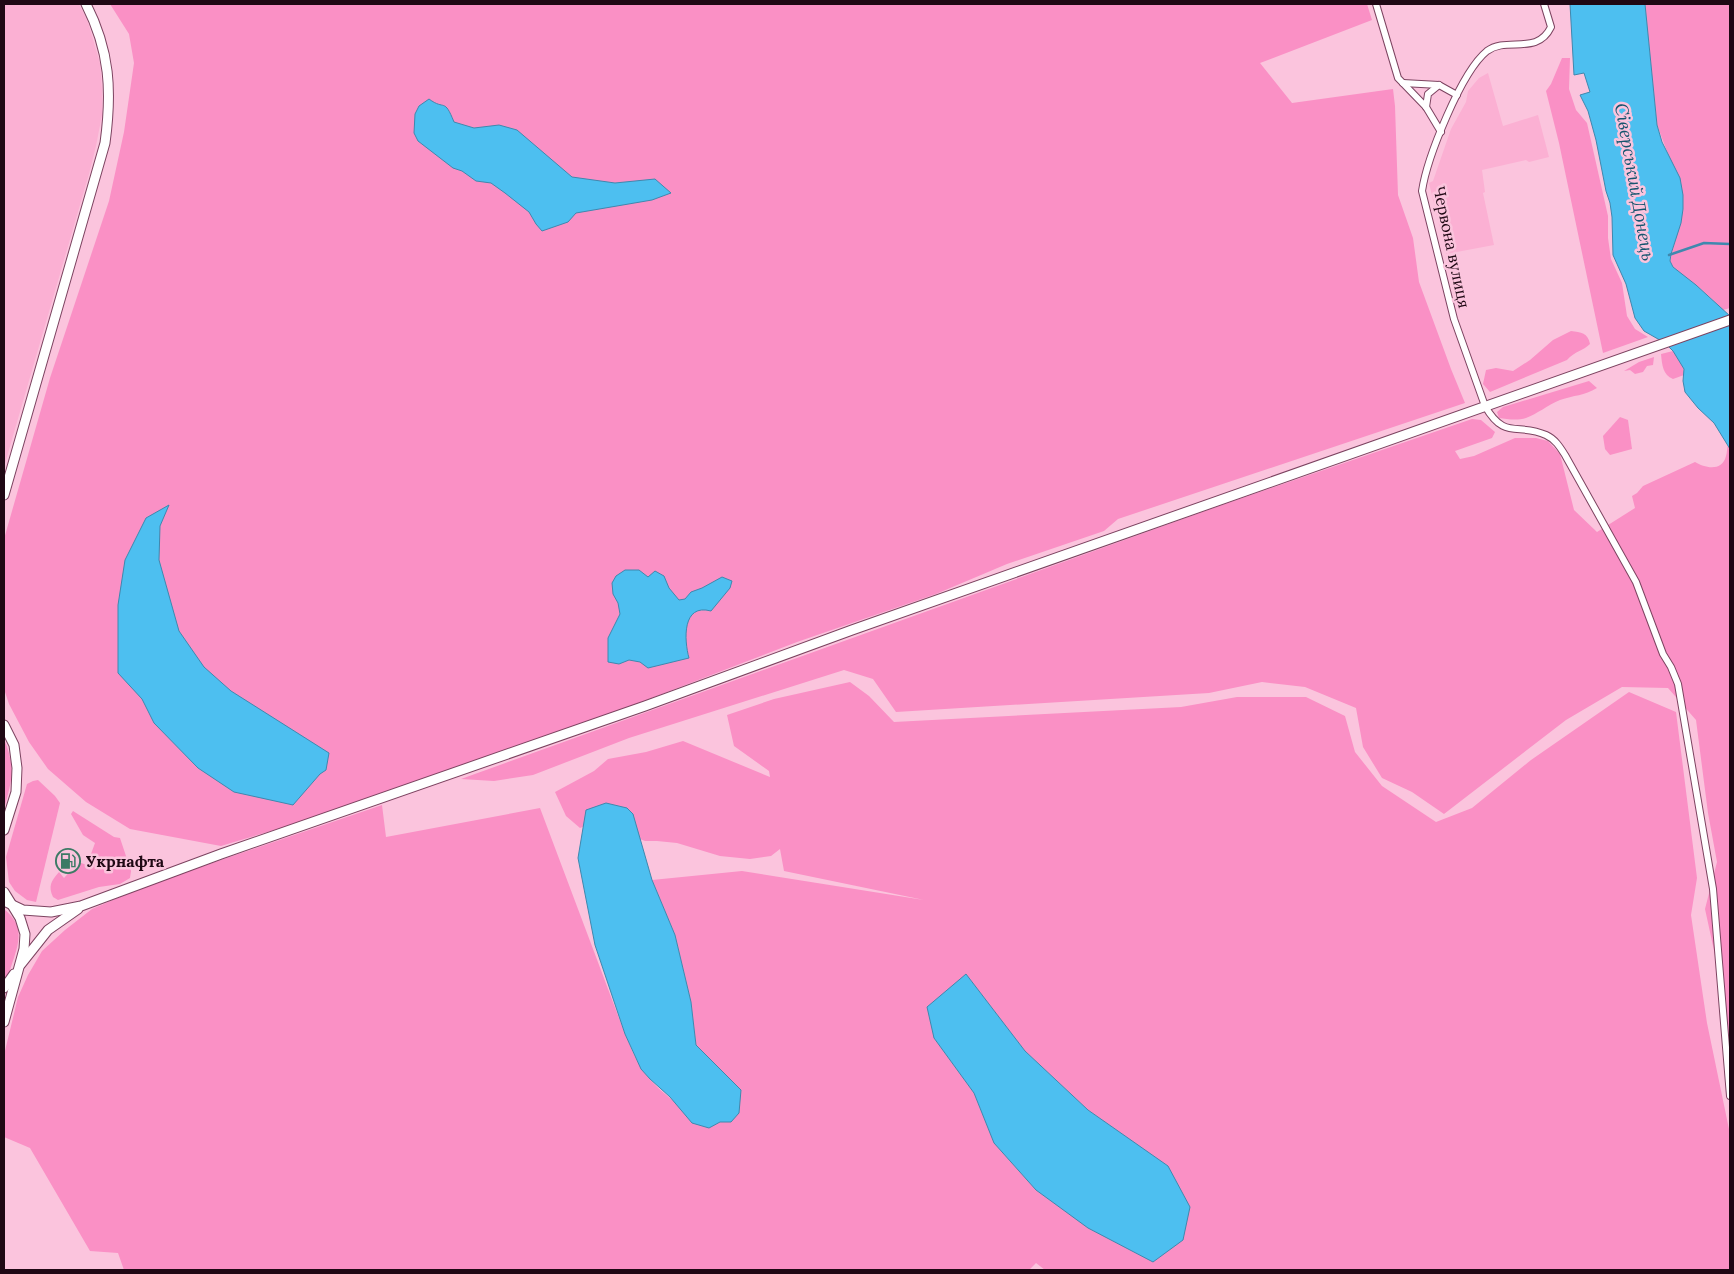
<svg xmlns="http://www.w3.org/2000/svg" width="1734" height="1274" font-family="Lora,serif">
<rect width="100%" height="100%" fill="#fbc4dd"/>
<g fill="#fbb0d3">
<path d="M4,4H79L88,22L100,63L102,89V115L96,146L89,174L4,467Z"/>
<path d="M1488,73L1503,126L1538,115L1549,157L1529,162L1526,160L1482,170L1485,192L1483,193L1494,245L1446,254L1429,183L1433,181L1451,129L1466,102L1468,91L1479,78Z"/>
</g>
<g fill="#fa90c5" fill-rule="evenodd">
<path d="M110,4H1367L1372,20L1260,63L1292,103L1393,89L1395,106L1398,195L1413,238L1419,282L1451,369L1465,403L1118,519L1104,531L1007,564L936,594L797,642L623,709L281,828L221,846L130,829L86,802L48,769L29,742L9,704L4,689V539L50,378L109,201L124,132L134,63L129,34Z"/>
<path d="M1645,4H1730V308L1723,310C1715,302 1706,293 1696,285C1686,278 1675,273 1670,261L1683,209L1668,154L1657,125Z"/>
<path d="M1562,58H1570L1569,89L1576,110L1587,123L1608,216V238L1611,259L1622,283L1627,316L1635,329L1648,337L1603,353L1559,143L1546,91L1551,84Z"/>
<path d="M1571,331C1581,332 1588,333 1590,344C1583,351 1575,351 1567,360L1490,392L1483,384L1486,370L1496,368L1513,371L1530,360L1553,340Z"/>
<path d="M1673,351C1678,358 1685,367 1684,375L1673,379C1663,375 1662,365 1661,354Z"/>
<path d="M1654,357L1653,365L1647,366L1643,372L1635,374L1630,370L1624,371L1639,362Z"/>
<path d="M1589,381L1597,388C1584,396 1574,395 1560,400C1548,405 1537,414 1526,418C1517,421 1507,419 1499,418L1497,412L1503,407Z"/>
<path d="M1620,417L1628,420L1632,449L1610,455L1605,449L1603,436Z"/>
<path d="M1472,419L1481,420L1495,432L1492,438L1455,451L1460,459L1474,456L1515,438H1536L1548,441L1560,454L1574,510L1597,532L1635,508L1632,496L1637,493L1643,486L1695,462C1705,468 1722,472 1726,456C1727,453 1727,448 1728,444L1730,449V1055L1723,992L1705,909L1717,862L1708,813L1696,720L1668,688L1622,687L1566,720L1444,814L1412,792L1382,778L1363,747L1356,708L1305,687L1262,682L1209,693L896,712L873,679L844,670L629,738L533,775L494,781L461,779L1219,506Z"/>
<path d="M850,682L869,696L894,722L1181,707L1237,697H1306L1345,716L1355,752L1382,786L1436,822L1472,808L1531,760L1629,692L1676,712L1697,878L1691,915L1707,1023L1730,1134V1270H1045L1036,1263L1029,1270H124L118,1253L90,1251L30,1148L4,1137V1055L18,997L28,975L42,951L65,930L92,909L148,885L382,805L386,837L540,808L625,1034C630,1045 635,1059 642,1069C657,1092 688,1111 709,1128L720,1122H731L741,1090L696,1045L691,1002L675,935L652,880L742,871L924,900L784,871L780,849L771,856L750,859L720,856L677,843L657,841H645L630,835L607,817L580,828L566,816L555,792L594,771L608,759L646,752L683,741L770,777L769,771L734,746L727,715L774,699ZM966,974L1025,1051L1088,1110L1167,1166L1190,1207L1036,1190L994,1143L974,1093L934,1038Z"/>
<path d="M4,739C16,768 12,780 4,809Z"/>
<path d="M38,780L55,796L60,803L36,902L27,900L15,891L9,882L6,857L27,784L33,781Z"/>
<path d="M73,811L114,837L120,838L131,871L130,878L120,884L99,887L58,900L53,897C48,886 51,881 59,872L64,878L75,866L73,863L75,861L87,865L95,843L83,835L71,814Z"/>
<path d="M4,909C22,924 21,937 14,958C11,966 9,976 4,983Z"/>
</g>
<g fill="#4dbff0" stroke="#3f88ae">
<path d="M1570,4H1645L1657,125L1662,142L1680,178L1683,195V209L1681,223L1671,254L1670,261L1673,267L1696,285L1730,316V449L1714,423L1698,408L1685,392L1683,381L1684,369L1673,351L1665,343L1644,331L1635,318L1626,284L1613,255L1612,217L1610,203L1606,191L1596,140L1588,111L1580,95L1590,92L1584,73L1574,75Z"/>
<path d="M429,99C445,111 444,97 454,122L474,128L499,125L517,130L572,177L615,183L655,179L671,193L652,200L576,213L568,222L542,231L536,224L529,212L505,193L491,183L476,181L462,171L453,168L418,141L414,133L415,114L419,106Z"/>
<path d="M169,505L160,526L159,560L179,631L204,667L231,691L329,753L326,770L320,774L293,805L234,792L198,768L154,723L142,699L118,673V605L125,560L146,518Z"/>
<path d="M625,570H639L648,577L655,571L664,576L669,588L679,600L685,599L691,592L702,588L722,577L732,581L730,588L711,611C682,603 684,640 689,658L648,668L640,662L629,660L619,664L608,662V638L620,614L618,603L613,594L612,583L616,576Z"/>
<path d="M606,803L627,808L633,814L652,880L675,935L691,1002L696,1045L741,1090L739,1113L731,1122H720L709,1128L692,1123L670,1097L650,1079L641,1069L625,1034L595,945L578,858L586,810Z"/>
<path d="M966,974L1025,1051L1088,1110L1168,1166L1190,1207L1183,1240L1153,1262L1088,1228L1036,1190L994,1143L974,1093L934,1038L927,1007Z"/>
</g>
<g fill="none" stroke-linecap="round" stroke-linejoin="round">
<path stroke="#3f88ae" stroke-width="2.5" d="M1669,255L1704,243L1730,244"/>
<defs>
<g id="minor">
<path d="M1376,4L1398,78L1426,107L1441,132"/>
<path d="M1544,4L1551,27C1537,56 1507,36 1487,51C1461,72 1427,158 1422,191L1454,319L1485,406C1505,441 1518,422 1546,435C1555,439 1560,447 1565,455L1636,582L1663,654L1671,667L1678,684L1713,889L1730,1096"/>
<path d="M1403,83L1439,85L1457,95"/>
<path d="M1426,107L1428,94L1439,85"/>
</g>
<g id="secondary">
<path d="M4,495L105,143C112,91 110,51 86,4"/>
<path d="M4,725L14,745L17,768L16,792L4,830"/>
<path d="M4,892L20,918L25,934L24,949L4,1022"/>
<path d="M4,901L23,910L51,912L81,906L221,854L645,706L852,630L1730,320"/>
<path d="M21,964L48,930L78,909"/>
<path d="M4,988L14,974"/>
</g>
</defs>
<use href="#minor" stroke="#7c4360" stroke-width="8"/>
<use href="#secondary" stroke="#7c4360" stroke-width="11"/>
<use href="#minor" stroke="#fff" stroke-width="6"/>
<use href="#secondary" stroke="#fff" stroke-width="9"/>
</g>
<defs>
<symbol id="fuel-ring" viewBox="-11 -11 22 22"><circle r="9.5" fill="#fbc4dd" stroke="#3c7a65" stroke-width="1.5"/><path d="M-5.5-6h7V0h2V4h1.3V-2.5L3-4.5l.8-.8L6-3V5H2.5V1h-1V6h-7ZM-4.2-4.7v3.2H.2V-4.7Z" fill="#3c7a65"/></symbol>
</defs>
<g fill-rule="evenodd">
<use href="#fuel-ring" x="54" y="847" width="28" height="28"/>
</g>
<g text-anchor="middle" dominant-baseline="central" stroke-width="5" stroke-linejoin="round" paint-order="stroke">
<g font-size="16" fill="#1f0814" stroke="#fbc4dd">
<text transform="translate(1452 247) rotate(78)">Червона вулиця</text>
</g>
<g font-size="16" font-weight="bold" fill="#1f0814" stroke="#fbc4dd" text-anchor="start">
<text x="86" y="861">Укрнафта</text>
</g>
<g font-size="18" font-style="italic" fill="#17556e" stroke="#fbc4dd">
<text transform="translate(1635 182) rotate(80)">Сіверський Донець</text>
</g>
</g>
<rect width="1734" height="1274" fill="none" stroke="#1f0814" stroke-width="10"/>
</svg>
